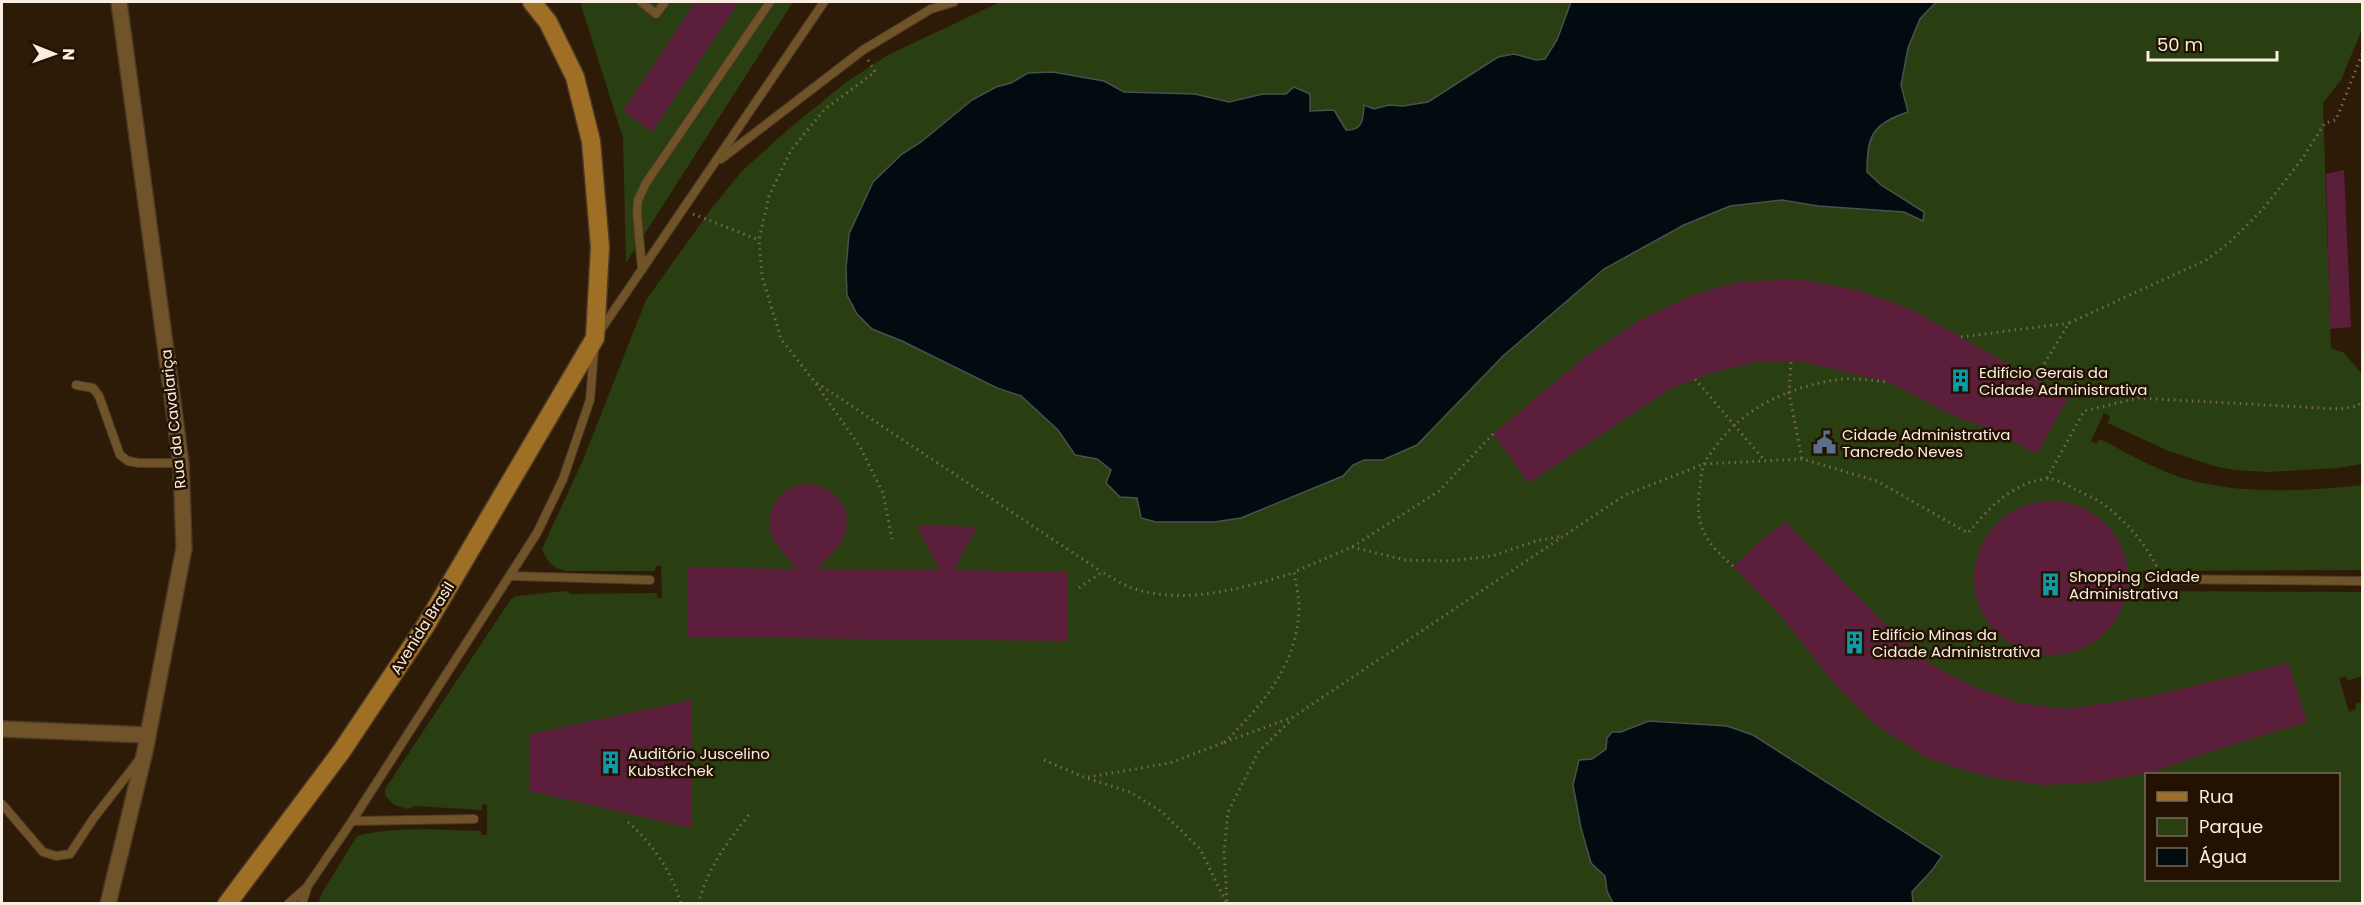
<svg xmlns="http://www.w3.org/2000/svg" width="2364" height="905" font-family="Poppins,sans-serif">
<rect width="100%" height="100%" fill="#2d1b08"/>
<g fill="#2a3f11" fill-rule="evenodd">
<path d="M580,2H793L626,263L623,138Z"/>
<path d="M1000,2H2362V29L2341,80L2323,103L2331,348L2344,353L2362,374V464L2338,468L2267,472L2235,470L2214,466L2166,450L2108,423L2110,416L2104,413L2091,441L2096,444L2100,439C2131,455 2163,474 2197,482C2250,494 2309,491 2362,485V570L2143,571L2144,591L2362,592V676L2348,681L2346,676L2339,678L2349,712L2356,709L2355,704L2362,702V903L318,904L322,893L357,836C398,826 439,830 481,831L482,835H487V805L482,804V810L414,806L408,809L394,805L385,795V789L511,599L516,596L566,591L571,594L657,593V598H662L661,566H656L655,571H566C553,568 547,562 542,549L583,460L646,300L711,209L742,171L791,127L845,83L888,55ZM2146,774H2338V880H2146Z"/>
</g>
<g fill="#020b0f" stroke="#4c4f4e" stroke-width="1.5">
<path d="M1571,2H1936L1920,19L1908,48L1901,85L1908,112C1873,124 1867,134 1867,172L1881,185L1924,212L1923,221L1904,212L1818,206L1782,200L1730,206L1684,225L1604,269L1503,356L1417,445L1383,460H1364L1353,465L1343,476L1241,518L1214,522H1156L1141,518L1137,498L1120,497L1106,483L1111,470L1097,459L1075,455L1058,430L1021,396L997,388L902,341L872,329L857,314L847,295L846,269L849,234L873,182L902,154L921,142L972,100L996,87L1011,83L1028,73L1053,72L1104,81L1124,92L1195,94L1229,102L1263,94H1286L1294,87L1310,94V111L1334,110L1346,130C1363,131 1363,119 1364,105L1374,109L1389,105L1403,106L1428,102L1498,57L1514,54L1536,60L1545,59L1557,40Z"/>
<path d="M1649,721L1727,726L1753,735L1942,856L1933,869L1912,892L1913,903H1613L1607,891L1605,876L1591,863L1581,828L1573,785L1579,760L1592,759L1606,749L1607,738L1612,732H1621Z"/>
</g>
<g fill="#5b1e3b">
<path d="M695,2H739L652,132L623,111Z"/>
<path d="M2344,170L2351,327L2330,329L2326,174Z"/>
<path d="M1796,279L1857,290L1911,309L2068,398L2037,454L1996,432L1950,414L1889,382L1803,362H1757L1714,372L1668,390L1529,483L1493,434L1585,357L1638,321L1695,294L1738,282Z"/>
<path d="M804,484L816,485L828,489L837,497L844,507L847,519L846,532L841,543L818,569L940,570L916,525L977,527L954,570L1067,572V641L688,637L687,567L796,569L775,542L770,530V516L774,503L782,494L792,487Z"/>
<circle cx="2051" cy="578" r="77"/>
<path d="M1786,522L1880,620L1932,665L1972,686L2020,703L2066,709L2147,697L2288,663L2307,722L2203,754L2153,772L2097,782L2043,785L1989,777L1929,759L1876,725L1832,681L1786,622L1733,566L1763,538Z"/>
<path d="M691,700V828L530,791V734Z"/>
</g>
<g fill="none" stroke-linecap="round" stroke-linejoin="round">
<defs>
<g id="lane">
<path d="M641,2L656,14L665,2"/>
<path d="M721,159L863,50L931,9L954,2"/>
<path d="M642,269L637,213L638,200L646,183L770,2"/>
<path d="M600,331L824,2"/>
<path d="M76,385L93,388L99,396L120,455L128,461L139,463H181"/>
<path d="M511,576L650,580"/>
<path d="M2151,579L2362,581"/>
<path d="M2,804L43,852L56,856L70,854L93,819L139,760"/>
<path d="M352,821L474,819"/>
<path d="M288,904L307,887L352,821L537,533L563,479L590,400L594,350"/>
<path d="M302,904L307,888"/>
</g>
<g id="street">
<path d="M2,729L148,735"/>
<path d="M108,904L145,751L184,548L181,463L119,2"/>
</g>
<path id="secondary" d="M227,904L341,752L426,625L595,338L600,247L591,141L575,77L548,22L532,2"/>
</defs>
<use href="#lane" stroke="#4a3927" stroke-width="10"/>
<use href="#street" stroke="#4a3927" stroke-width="18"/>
<use href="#secondary" stroke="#4a3927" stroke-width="21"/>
<g stroke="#776757" stroke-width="3" stroke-dasharray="1.5 4.5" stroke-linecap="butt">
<path d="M868,60L875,72L825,109L791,150L769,196L759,240L762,276L781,339L814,381L1102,572"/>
<path d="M693,214L759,240"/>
<path d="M1961,337L2069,323"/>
<path d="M1791,362L1789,393L1802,459"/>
<path d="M1695,379L1765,461"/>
<path d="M2035,379L2069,323L2206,260L2229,243L2263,209L2302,159L2325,123L2336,120L2362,54"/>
<path d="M816,384L860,447L883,493L892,539"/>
<path d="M1493,434L1439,491L1352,547L1294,572C1296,584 1299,597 1299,609C1297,665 1263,704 1225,742L1293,717L1625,495L1704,464L1802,459L1877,481L1968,533C1988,509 2012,483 2045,479C2054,477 2067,485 2075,489C2084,494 2095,498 2103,504C2125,520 2145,543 2157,567"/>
<path d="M2047,478L2084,411L2138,398L2339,409L2358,406L2362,400"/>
<path d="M1352,547L1405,560L1449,561L1492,556L1536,541L1562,536"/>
<path d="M1733,566C1705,542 1694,526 1700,487C1701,480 1701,471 1704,465C1706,459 1710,454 1714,449C1742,407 1793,385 1843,379C1857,378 1874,381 1889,382"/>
<path d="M1079,588L1102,572C1113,578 1124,586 1135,589C1187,605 1243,588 1293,573"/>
<path d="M1044,760L1086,778L1130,792L1161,811L1200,849L1227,904"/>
<path d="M1088,777L1170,763L1225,742"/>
<path d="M628,822C652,843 672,872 681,904"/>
<path d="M1227,901L1224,852L1228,812L1259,751L1292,719"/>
<path d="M698,904C709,865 727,843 751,812"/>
</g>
<use href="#lane" stroke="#705329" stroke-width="8"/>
<use href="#street" stroke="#705329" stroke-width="15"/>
<use href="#secondary" stroke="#9e6f25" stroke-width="18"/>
</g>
<defs>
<symbol id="building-bare" viewBox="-9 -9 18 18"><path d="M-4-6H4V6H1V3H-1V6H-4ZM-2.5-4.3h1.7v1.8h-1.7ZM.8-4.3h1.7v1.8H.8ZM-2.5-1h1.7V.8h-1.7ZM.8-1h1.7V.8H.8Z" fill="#0f9aa8" stroke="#231201" stroke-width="2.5" paint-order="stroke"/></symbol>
<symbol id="civic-bare" viewBox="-9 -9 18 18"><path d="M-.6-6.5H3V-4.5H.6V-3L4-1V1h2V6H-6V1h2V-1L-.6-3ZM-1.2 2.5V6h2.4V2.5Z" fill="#5c6f8a" stroke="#231201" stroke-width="2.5" paint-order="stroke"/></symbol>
</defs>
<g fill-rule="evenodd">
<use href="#building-bare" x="1944" y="364" width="33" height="33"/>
<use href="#civic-bare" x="1808" y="426" width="33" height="33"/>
<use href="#building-bare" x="2034" y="568" width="33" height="33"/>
<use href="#building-bare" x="1838" y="626" width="33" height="33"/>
<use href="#building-bare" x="594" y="746" width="33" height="33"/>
</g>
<g text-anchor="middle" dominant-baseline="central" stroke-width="5" stroke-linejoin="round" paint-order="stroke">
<g font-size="15" fill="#faeee2" stroke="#231201" text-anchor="start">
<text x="1979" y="372">Edifício Gerais da<tspan x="1979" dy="17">Cidade Administrativa</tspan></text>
<text x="1842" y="434">Cidade Administrativa<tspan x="1842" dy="17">Tancredo Neves</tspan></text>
<text x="2069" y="576">Shopping Cidade<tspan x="2069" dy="17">Administrativa</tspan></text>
<text x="1872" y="634">Edifício Minas da<tspan x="1872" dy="17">Cidade Administrativa</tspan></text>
<text x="628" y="753">Auditório Juscelino<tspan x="628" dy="17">Kubstkchek</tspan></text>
</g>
<g font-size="15" fill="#faeee2" stroke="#231201">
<text transform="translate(173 419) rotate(-96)">Rua da Cavalariça</text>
<text transform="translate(422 628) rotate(-58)">Avenida Brasil</text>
</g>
</g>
<rect width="2364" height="905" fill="none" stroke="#faeee2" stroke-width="6"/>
<rect x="2145" y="773" width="195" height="108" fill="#231201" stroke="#796a5b" stroke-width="1.5"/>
<rect x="2157" y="792" width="30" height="9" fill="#9e6f25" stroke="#796a5b" stroke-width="1.5"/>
<text x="2199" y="803" font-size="18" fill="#faeee2">Rua</text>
<rect x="2157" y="818" width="30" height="18" fill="#2a3f11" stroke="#796a5b" stroke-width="1.5"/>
<text x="2199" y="833" font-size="18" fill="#faeee2">Parque</text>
<rect x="2157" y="848" width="30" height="18" fill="#020b0f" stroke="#796a5b" stroke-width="1.5"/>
<text x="2199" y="863" font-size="18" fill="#faeee2">Água</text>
<g transform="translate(54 54) rotate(91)" stroke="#231201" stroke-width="4.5" paint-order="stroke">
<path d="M0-4.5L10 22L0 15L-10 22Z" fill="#faeee2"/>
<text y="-9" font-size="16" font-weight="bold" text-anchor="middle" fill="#faeee2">N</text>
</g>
<path d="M2148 51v9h129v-9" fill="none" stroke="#faeee2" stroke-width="3"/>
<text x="2157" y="51" font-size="18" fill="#faeee2" stroke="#231201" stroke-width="4.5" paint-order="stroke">50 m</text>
</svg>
